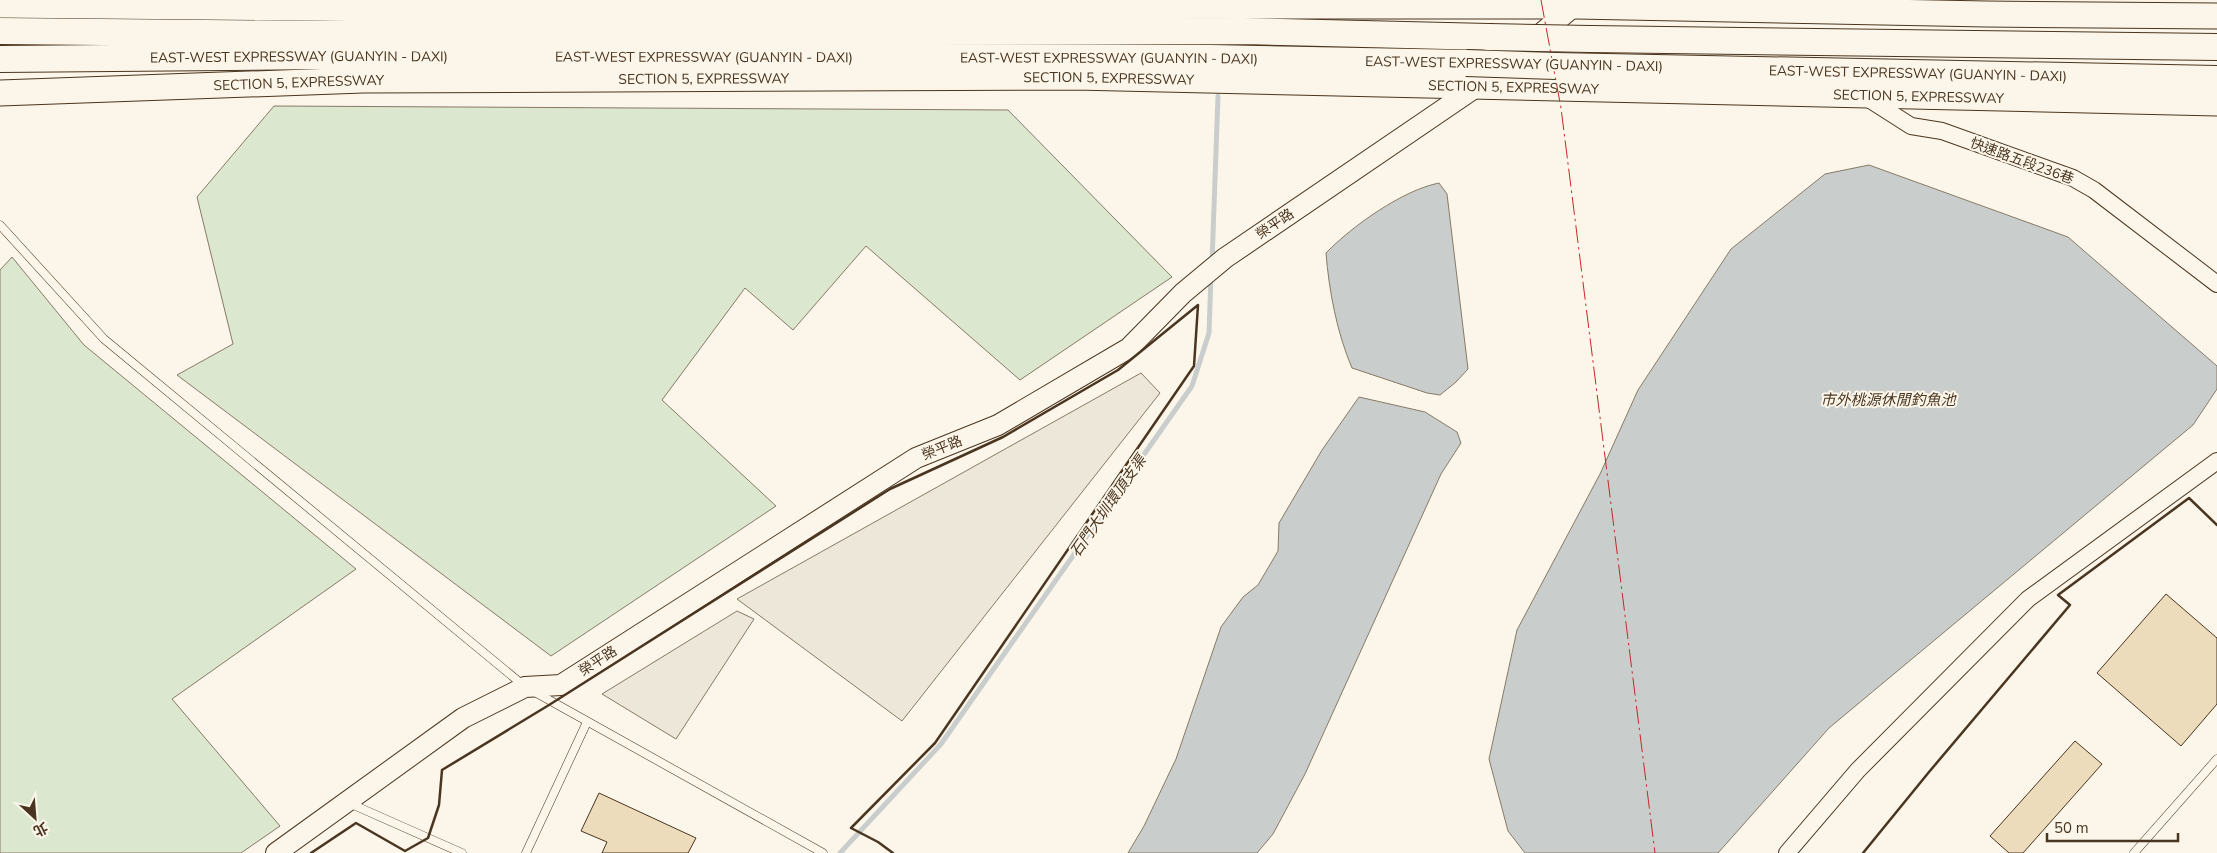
<svg xmlns="http://www.w3.org/2000/svg" width="2217" height="853" font-family="'Nunito Sans','Noto Sans TC',sans-serif">
<rect width="100%" height="100%" fill="#fbf6e9"/>
<g fill="#dce7d0" stroke="#887966">
<path d="M274,106L1008,110L1172,277L1020,380L866,246L793,330L745,288L662,400L776,506L551,656L177,375L233,344L197,197Z"/>
<path d="M12,257L84,345L356,569L172,699L280,826L241,853H0V270Z"/>
</g>
<g fill="#ede7d9" stroke="#887966">
<path d="M1141,373L1160,393L902,721L737,599Z"/>
<path d="M737,611L754,619L676,739L602,694Z"/>
</g>
<g fill="#c9cecd" stroke="#887966">
<path d="M1869,165L2068,237L2217,366V389L2193,425L1829,728L1718,853H1525L1508,831L1489,759L1517,630L1600,474L1638,390L1731,249L1825,174Z"/>
<path d="M1439,183L1447,194L1468,369L1456,382L1440,395L1427,393L1352,368C1337,333 1329,291 1326,253C1352,226 1403,190 1439,183Z"/>
<path d="M1359,397L1425,412L1457,432L1461,443L1441,474L1305,774L1273,834L1257,853H1128L1144,826L1176,759L1221,627L1243,597L1258,585L1278,551L1279,523L1322,450Z"/>
</g>
<g fill="none" stroke-linecap="round" stroke-linejoin="round">
<g stroke="#c9cecd" stroke-width="5">
<path d="M1212,262L1218,96"/>
<path d="M840,853L941,744L1192,386L1209,333L1211,276"/>
</g>
</g>
<g fill="#ecdcbc" stroke="#4a3520">
<path d="M2166,594L2217,638V704L2181,746L2097,673Z"/>
<path d="M2075,741L2102,764L2023,853H2009L1990,836Z"/>
<path d="M599,793L696,838L688,853H602L607,842L581,831Z"/>
</g>
<g fill="none" stroke-linecap="round" stroke-linejoin="round">
<defs>
<g id="service">
<path d="M0,225L104,339L523,685"/>
<path d="M533,691L823,853"/>
<path d="M349,803L462,853"/>
<path d="M526,853L587,722"/>
<path d="M2134,853L2217,759"/>
</g>
<g id="minor">
<path d="M1864,96L1911,126L1942,131L2073,178L2094,190L2217,284"/>
<path d="M1787,853L1858,770L2028,599L2217,461"/>
</g>
<g id="tertiary">
<path d="M1531,42L1580,1"/>
<path d="M276,853L463,718L525,687L561,685L916,458L998,425L1129,348L1183,293L1225,258L1482,83"/>
</g>
<g id="primary">
<path d="M0,5L586,11L1238,6H1575L1986,14L2217,16"/>
<path id="s1" d="M0,93L363,80L1075,77L2217,103"/>
</g>
<g id="trunk">
<path d="M0,31L323,34L1243,31L1489,37"/>
<path d="M1590,39L2217,47"/>
<path id="s2" d="M0,59L324,56L1211,58L1466,63"/>
<path id="s3" d="M1556,66L2217,79"/>
</g>
</defs>
<use href="#service" stroke="#4a3520" stroke-width="9"/>
<use href="#minor" stroke="#4a3520" stroke-width="18"/>
<use href="#tertiary" stroke="#4a3520" stroke-width="22"/>
<use href="#primary" stroke="#4a3520" stroke-width="27"/>
<use href="#trunk" stroke="#4a3520" stroke-width="28"/>
<use href="#service" stroke="#fbf6e9" stroke-width="8"/>
<use href="#minor" stroke="#fbf6e9" stroke-width="16"/>
<use href="#tertiary" stroke="#fbf6e9" stroke-width="20"/>
<use href="#primary" stroke="#fbf6e9" stroke-width="25"/>
<use href="#trunk" stroke="#fbf6e9" stroke-width="26"/>
<defs>
<g id="trunk-bridge">
<path d="M1489,37L1590,39"/>
<path d="M1466,63L1556,66"/>
</g>
</defs>
<use href="#trunk-bridge" stroke="#4a3520" stroke-width="28" stroke-linecap="butt"/>
<use href="#trunk-bridge" stroke="#fbf6e9" stroke-width="26"/>
<g stroke="#4a3520" stroke-width="2.5">
<path d="M311,853L356,823L405,851L428,838L439,805L442,770L549,705L890,489L1003,437L1118,370L1198,305L1194,366L935,743L851,828L878,842L893,853"/>
<path d="M1863,853L1929,772L2070,605L2058,595L2189,498L2217,525"/>
</g>
<path stroke="#c62828" stroke-width="1" stroke-dasharray="18 4 2.5 4" stroke-linecap="butt" d="M1541,0L1561,108L1655,853"/>
</g>
<g text-anchor="middle" dominant-baseline="central" stroke-width="4" stroke-linejoin="round" paint-order="stroke">
<g font-size="14" fill="#4a3520" stroke="#fbf6e9">
<text stroke="none"><textPath href="#s2" startOffset="299">EAST-WEST EXPRESSWAY (GUANYIN - DAXI)</textPath></text>
<text stroke="none"><textPath href="#s2" startOffset="704">EAST-WEST EXPRESSWAY (GUANYIN - DAXI)</textPath></text>
<text stroke="none"><textPath href="#s2" startOffset="1109">EAST-WEST EXPRESSWAY (GUANYIN - DAXI)</textPath></text>
<text transform="translate(1514 64) rotate(1)">EAST-WEST EXPRESSWAY (GUANYIN - DAXI)</text>
<text stroke="none"><textPath href="#s3" startOffset="362">EAST-WEST EXPRESSWAY (GUANYIN - DAXI)</textPath></text>
<text stroke="none"><textPath href="#s1" startOffset="704">SECTION 5, EXPRESSWAY</textPath></text>
<text stroke="none"><textPath href="#s1" startOffset="1109">SECTION 5, EXPRESSWAY</textPath></text>
<text stroke="none"><textPath href="#s1" startOffset="299">SECTION 5, EXPRESSWAY</textPath></text>
<text stroke="none"><textPath href="#s1" startOffset="1514">SECTION 5, EXPRESSWAY</textPath></text>
<text stroke="none"><textPath href="#s1" startOffset="1919">SECTION 5, EXPRESSWAY</textPath></text>
<text transform="translate(2022 161) rotate(20)">快速路五段236巷</text>
<text transform="translate(1275 224) rotate(-34)">榮平路</text>
<text transform="translate(942 448) rotate(-22)">榮平路</text>
<text transform="translate(598 661) rotate(-33)">榮平路</text>
</g>
<g font-size="15" font-style="italic" fill="#4a3520" stroke="#fbf6e9">
<text x="1888" y="400">市外桃源休閒釣魚池</text>
<text transform="translate(1108 506) rotate(-55)">石門大圳環頂支渠</text>
</g>
</g>
<g transform="translate(35 818) rotate(154)" stroke="#fbf6e9" stroke-width="4" paint-order="stroke">
<path d="M0-4L9 19L0 12L-9 19Z" fill="#4a3520"/>
<text y="-8" font-size="14" font-weight="bold" text-anchor="middle" fill="#4a3520">北</text>
</g>
<path d="M2047 833v8h131v-8" fill="none" stroke="#4a3520" stroke-width="2.5"/>
<text x="2054" y="833" font-size="15" fill="#4a3520" stroke="#fbf6e9" stroke-width="4" paint-order="stroke">50 m</text>
</svg>
